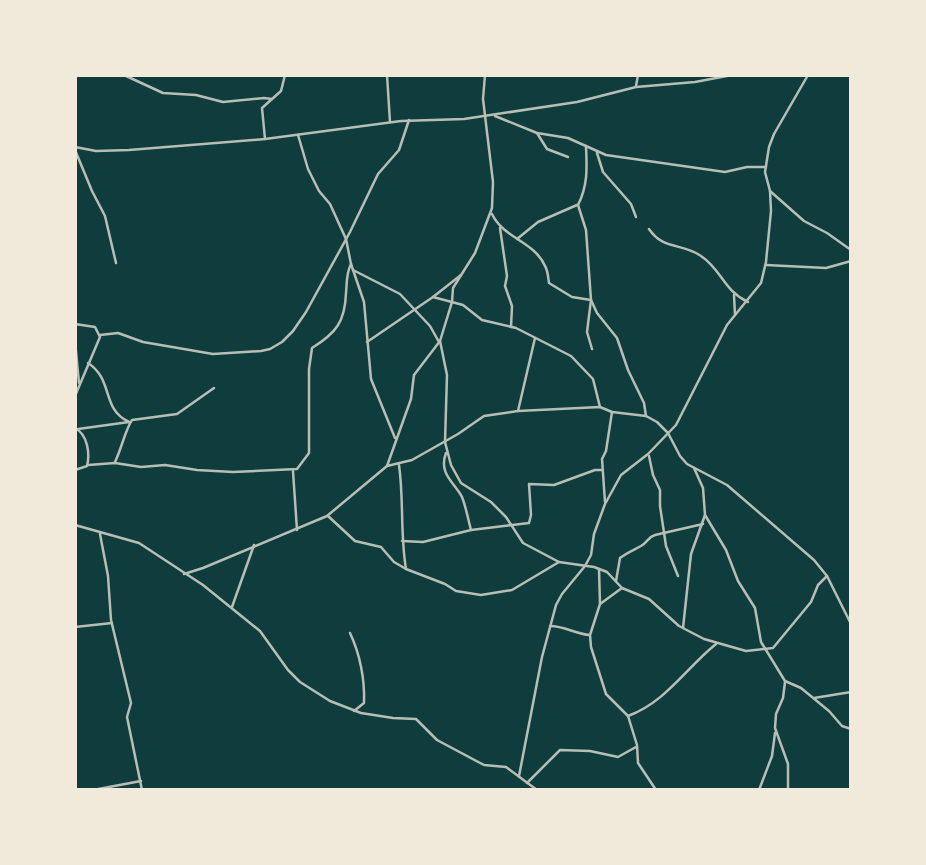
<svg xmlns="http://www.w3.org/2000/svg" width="926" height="865" font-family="Spectral,serif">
<rect width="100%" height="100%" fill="#0f3d3e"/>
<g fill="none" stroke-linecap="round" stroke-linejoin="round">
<g stroke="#b8beb3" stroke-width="2.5">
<path d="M124,75L163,93L196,95L223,102L264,98L272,99"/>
<path d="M387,75L390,122"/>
<path d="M636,86L638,75"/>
<path d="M495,116L537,133L568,138L606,155L725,172L747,167H766"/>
<path d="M537,133L547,149L568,157"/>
<path d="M298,135L308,169L319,191L330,204L346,239L351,264L364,302L371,379L395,438"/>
<path d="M265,139L262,108L281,91L285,75"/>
<path d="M586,146C587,168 588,185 578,205L586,230L591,300L597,313L617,338L628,370L644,403L646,416"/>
<path d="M75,147L96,151L129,150L265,139L401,121L464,119L577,102L636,87L695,82L732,75"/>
<path d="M75,150L92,191L105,216L116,263"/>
<path d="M597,153L603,172L631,204L636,217"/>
<path d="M770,191L804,221L827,233L851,250"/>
<path d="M492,214C503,238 535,242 545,266C548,271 548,277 549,283L572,297L591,300L587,332L592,349"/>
<path d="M500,228L507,276L505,286L512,306L511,327"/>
<path d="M649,229C664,251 681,242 701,256C722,270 723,290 748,302"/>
<path d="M517,239L538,222L577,205"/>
<path d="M766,265L826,268L851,261"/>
<path d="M353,270L400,294L430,326L439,342"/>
<path d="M734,295L735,315"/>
<path d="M433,297L463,305L482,320L516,328L571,356L593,379L600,407"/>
<path d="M75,324L95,327L100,337L75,396"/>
<path d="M100,335L118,333L143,342L213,354L261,351L270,349L282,342L293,331L306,312L350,232L378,174L399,150L409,120"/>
<path d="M75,341L79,383"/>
<path d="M440,341L447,375L445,442L451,465L461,483L491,502L506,517L523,543L559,562L594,567L607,572L622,588L649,599L679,626L704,639L746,651L773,648L811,602L818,585L827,576"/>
<path d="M367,342L433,297L461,275"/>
<path d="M88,363C114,380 101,409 129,422"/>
<path d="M518,411L535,338"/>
<path d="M75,428C88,435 90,454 87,466L75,470"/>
<path d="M78,429L129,422"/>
<path d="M446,453C438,474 455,483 462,497C466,507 468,519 471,530"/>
<path d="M649,456L653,475L660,490V506L666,546L678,576"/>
<path d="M115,462C121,450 126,428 132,420L177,414L214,388"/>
<path d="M88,465L115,463L141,467L165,465L197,470L233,472L297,469L309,453V369L312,348C336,333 345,322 346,293C347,282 346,274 351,264"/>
<path d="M399,465C404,500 400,534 406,569L445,584L456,591L481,595L512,590L559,562"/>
<path d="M387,466L411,399L414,375L440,341L452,302L453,288L475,253L492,208L493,182L483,99L485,75"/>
<path d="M694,468L703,488L705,515L726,550L738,581L755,608L761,642L785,681L801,688L829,711L842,726L851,729"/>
<path d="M293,471L297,530"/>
<path d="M605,502L602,459L606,451L612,412"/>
<path d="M328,516L355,541L381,547L394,562L406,569"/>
<path d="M75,525L139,543L203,585L260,631L288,670L300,682L330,701L361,713L393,718L416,719L437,740L484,765L506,767L537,790"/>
<path d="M100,534L108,576L111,620L131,703L127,717L142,790"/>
<path d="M402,541L423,542L471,530L529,523L531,515L529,484L554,485L595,470H602"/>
<path d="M599,569L600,604L590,635L591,647L606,694L628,716L637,745L638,763L656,790"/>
<path d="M184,574L203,568L327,516L387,466L412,460L458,434L484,416L518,411L600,407L612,412L646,416L657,422L668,433L680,456L687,464L727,485L814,560L827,576L851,624"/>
<path d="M616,581L620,558C628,552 634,550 641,546C648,542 648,537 655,535L703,524"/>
<path d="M600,604L622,588"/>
<path d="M232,607L254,545"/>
<path d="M550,626C565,626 575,634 590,635"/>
<path d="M75,627L112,623"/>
<path d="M683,628L691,554L705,515"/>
<path d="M350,633C360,654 365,680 364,703L354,711"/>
<path d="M785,682L783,698L776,714L775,728L788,764V790"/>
<path d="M814,698L851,692"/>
<path d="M628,716C666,702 686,668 716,644"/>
<path d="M519,776L542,657L556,605L562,594L585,566L591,555L594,534L605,504L621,475L648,454L676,425L727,325L761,283L766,262L771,211L770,191L765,172L769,147L774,134L808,75"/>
<path d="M527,783L560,750L590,751L618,757L636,747"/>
<path d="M93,790L141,781"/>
<path d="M759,790L772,756L775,733"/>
</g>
<path stroke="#b8beb3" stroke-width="3.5" d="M75,77L77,75"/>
</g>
<rect width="926" height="865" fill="none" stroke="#f1e9da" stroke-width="154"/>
</svg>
